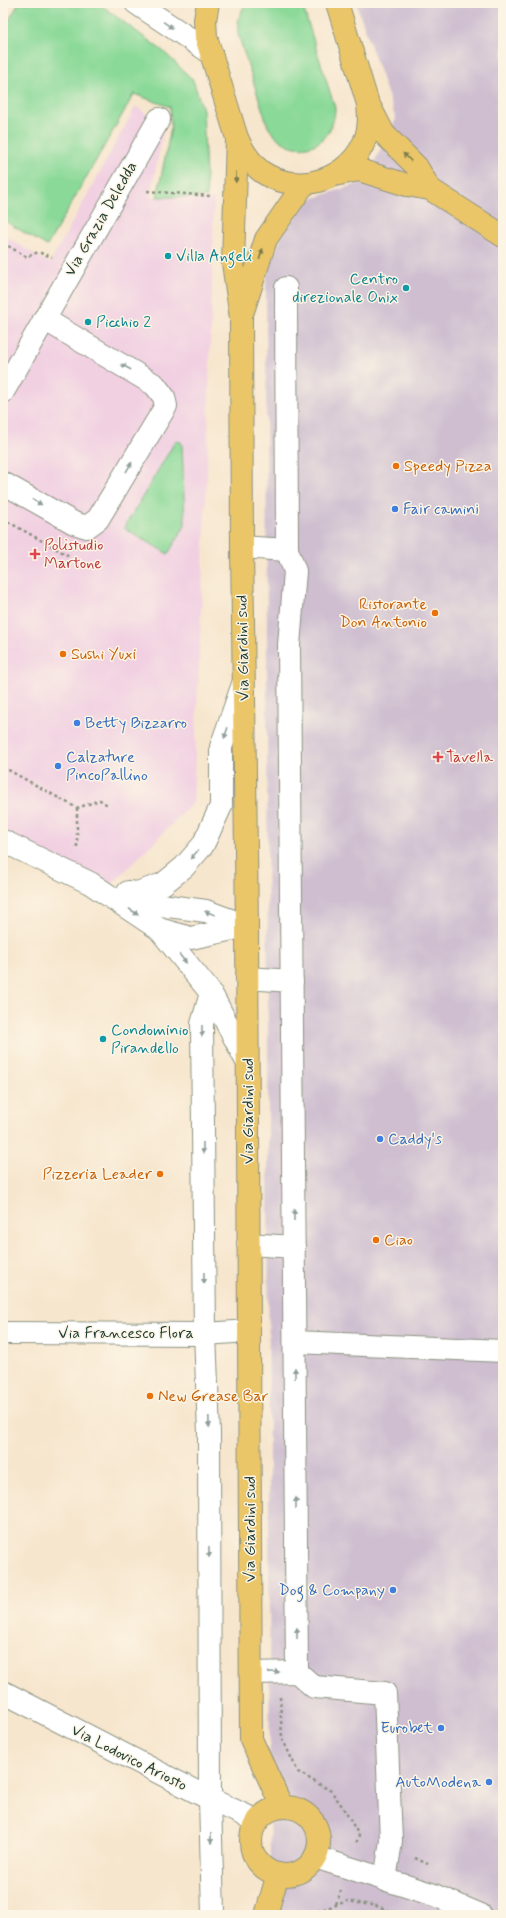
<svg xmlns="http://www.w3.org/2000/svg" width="506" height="1918" font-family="Mynerve,sans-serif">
<rect width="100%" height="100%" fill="#fcf5e5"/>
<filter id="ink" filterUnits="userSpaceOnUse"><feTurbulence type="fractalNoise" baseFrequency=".025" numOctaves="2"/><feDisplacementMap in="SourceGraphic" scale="8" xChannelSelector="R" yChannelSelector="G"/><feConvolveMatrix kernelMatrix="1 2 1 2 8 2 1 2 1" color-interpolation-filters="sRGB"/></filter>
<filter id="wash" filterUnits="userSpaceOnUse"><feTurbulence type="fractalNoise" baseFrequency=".012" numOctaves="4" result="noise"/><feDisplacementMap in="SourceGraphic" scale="16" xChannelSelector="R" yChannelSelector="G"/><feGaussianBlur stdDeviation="0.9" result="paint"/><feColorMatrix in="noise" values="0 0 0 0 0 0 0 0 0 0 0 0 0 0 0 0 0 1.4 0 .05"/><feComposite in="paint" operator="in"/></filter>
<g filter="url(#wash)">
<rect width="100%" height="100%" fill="#f7e6ce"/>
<path fill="#f1d0e2" d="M136,106L164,128L150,197L214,199L207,471L193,803L110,886L3,830V235L50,263Z"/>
<path fill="#cebed0" d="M356,3H503V1915H270L266,275L282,235L308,200L364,182L396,119Z"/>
<g fill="#8ad998" stroke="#548b66">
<path d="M19,3H98L163,51L193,80L203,110L207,197H157L171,128L170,107L134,94L47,246L3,220V30Z"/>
<path d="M247,3H298L304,10L335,108C334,150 291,162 268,127L238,34C237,21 239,13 247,3Z"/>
<path d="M176,440L182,443L185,525L168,554L124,528Z"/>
</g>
</g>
<g filter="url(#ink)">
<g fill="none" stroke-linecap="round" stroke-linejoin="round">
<defs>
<g id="minor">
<path d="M136,3L211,53"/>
<path d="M286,288L287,550L295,571L289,645L297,1672"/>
<path d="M3,392L159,119"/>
<path d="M3,483L74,523L87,527L98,519L166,406L164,397L155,385L44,319"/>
<path d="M242,547L287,550"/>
<path d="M3,841L90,883L159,929L191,938L247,926"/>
<path d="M128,892L137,893L161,905L206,911L247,926"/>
<path d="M137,893L163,884L184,867L203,845L221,806V747L243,684"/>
<path d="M159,929L211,993L247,1062"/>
<path d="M247,978L292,981"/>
<path d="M211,993L202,1024L205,1334L209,1433L210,1799L213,1915"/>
<path d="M248,1244L294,1247"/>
<path d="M3,1333L205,1334L249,1331"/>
<path d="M295,1342L503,1351"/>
<path d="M251,1673L297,1672L314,1687L385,1693L391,1841L385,1880"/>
<path d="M3,1692L210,1799L257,1821"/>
<path d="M315,1857L434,1895L481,1915"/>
</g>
<g id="major">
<path d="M208,3L205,20L206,37L237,138C243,151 250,163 262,172C299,197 352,179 366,137C370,126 369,115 368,104L337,3"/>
<path d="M369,105L384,134L417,167L430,189"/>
<path d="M237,138L233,263L241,318L242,547L247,926L251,1739L282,1807"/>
<path d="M334,175L359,170L407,185L430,189L503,236"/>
<path d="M243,311L266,239L304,184"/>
<circle cx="285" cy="1841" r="34"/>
<path d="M266,1915L278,1874"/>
</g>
</defs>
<use href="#minor" stroke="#8b9281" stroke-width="24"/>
<use href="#major" stroke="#8b9281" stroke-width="24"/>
<g stroke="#8b9281" stroke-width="2.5" stroke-dasharray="3 3" stroke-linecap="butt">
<path d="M147,191L210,196"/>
<path d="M3,243L27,257L38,252L52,257"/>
<path d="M3,519L69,556"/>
<path d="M3,767L77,808L100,800L109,806"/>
<path d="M77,847V808"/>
<path d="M280,1697L282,1738L298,1772L331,1791L342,1806L359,1835L356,1844"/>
<path d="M415,1858L428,1864"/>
<path d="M336,1904L341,1891"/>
<path d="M306,1915L348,1901L377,1906L402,1915"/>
</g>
<use href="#minor" stroke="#fff" stroke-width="22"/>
<use href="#major" stroke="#ebc669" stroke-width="22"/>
</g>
<defs><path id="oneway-solid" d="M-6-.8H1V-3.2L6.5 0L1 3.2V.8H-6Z"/></defs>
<g fill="#8f9e9a">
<use href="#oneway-solid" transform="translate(168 25) rotate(34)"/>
<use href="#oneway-solid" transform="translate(126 367) rotate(-150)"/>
<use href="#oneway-solid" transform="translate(129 467) rotate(-59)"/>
<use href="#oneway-solid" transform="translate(37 502) rotate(30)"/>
<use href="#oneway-solid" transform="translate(226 733) rotate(109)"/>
<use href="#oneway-solid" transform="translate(194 855) rotate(131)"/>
<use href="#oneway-solid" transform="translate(134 912) rotate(33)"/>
<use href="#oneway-solid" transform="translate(210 913) rotate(-161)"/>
<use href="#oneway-solid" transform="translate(183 959) rotate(51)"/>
<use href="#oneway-solid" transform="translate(202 1031) rotate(90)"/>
<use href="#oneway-solid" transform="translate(203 1148) rotate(89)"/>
<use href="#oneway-solid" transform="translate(294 1215) rotate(-90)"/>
<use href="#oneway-solid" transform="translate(204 1278) rotate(89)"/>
<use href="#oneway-solid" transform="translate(295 1373) rotate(-90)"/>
<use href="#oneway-solid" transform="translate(209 1422) rotate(88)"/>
<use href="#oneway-solid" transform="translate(296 1503) rotate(-90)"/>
<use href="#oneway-solid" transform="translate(209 1552) rotate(90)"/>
<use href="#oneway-solid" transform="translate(297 1633) rotate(-90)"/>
<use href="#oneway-solid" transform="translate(274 1672) rotate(-1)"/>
<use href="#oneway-solid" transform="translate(211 1838) rotate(89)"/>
</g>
<g fill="#7b7b4c">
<use href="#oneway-solid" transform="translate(407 157) rotate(-135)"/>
<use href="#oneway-solid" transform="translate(236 177) rotate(92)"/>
<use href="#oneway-solid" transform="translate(261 254) rotate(-72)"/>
</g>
</g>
<g fill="#0f9aa8" stroke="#fcf5e5" stroke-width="1.5">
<circle cx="168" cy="256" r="4"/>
<circle cx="406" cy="288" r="4"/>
<circle cx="88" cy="322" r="4"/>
<circle cx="103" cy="1039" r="4"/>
</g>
<g fill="#e8710a" stroke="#fcf5e5" stroke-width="1.5">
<circle cx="396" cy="466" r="4"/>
<circle cx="435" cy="613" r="4"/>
<circle cx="63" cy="654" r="4"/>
<circle cx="160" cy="1174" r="4"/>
<circle cx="376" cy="1240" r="4"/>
<circle cx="150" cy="1396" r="4"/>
</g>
<g fill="#3f7fe0" stroke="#fcf5e5" stroke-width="1.5">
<circle cx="395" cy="509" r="4"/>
<circle cx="77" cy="723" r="4"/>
<circle cx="58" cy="766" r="4"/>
<circle cx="380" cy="1139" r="4"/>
<circle cx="393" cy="1590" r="4"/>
<circle cx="441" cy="1728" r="4"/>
<circle cx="489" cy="1782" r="4"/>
</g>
<g fill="#e0444e" stroke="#fcf5e5" stroke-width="1.5">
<path d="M33 548h4v4h4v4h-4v4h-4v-4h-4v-4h4z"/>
<path d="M436 751h4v4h4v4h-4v4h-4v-4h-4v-4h4z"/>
</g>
<g text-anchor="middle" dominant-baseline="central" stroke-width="3" stroke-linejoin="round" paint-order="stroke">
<g font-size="16" fill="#1f3d34" stroke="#fcf5e5">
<text transform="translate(101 219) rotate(-60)">Via Grazia Deledda</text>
<text transform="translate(243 648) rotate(-91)">Via Giardini sud</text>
<text transform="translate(248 1111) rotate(-90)">Via Giardini sud</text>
<text x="126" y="1333">Via Francesco Flora</text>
<text transform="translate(250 1529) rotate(-90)">Via Giardini sud</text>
<text transform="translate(129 1758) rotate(27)">Via Lodovico Ariosto</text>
</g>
<g font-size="16" fill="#0d838f" stroke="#fcf5e5" text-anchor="start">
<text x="176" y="256">Villa Angeli</text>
<text x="398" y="279" text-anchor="end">Centro<tspan x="398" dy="18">direzionale Onix</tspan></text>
<text x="96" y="322">Picchio 2</text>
<text x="111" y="1030">Condominio<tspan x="111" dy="18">Pirandello</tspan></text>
</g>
<g font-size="16" fill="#c56008" stroke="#fcf5e5" text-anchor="start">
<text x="404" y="466">Speedy Pizza</text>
<text x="427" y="604" text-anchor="end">Ristorante<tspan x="427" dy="18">Don Antonio</tspan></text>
<text x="71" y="654">Sushi Yuxi</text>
<text x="152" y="1174" text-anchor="end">Pizzeria Leader</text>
<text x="384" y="1240">Ciao</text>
<text x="158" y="1396">New Grease Bar</text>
</g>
<g font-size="16" fill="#366cbe" stroke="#fcf5e5" text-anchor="start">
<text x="403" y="509">Fair camini</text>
<text x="85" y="723">Betty Bizzarro</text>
<text x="66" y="757">Calzature<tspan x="66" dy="18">PincoPallino</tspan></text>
<text x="388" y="1139">Caddy's</text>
<text x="385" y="1590" text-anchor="end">Dog &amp; Company</text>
<text x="433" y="1728" text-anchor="end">Eurobet</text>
<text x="481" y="1782" text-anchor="end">AutoModena</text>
</g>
<g font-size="16" fill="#be3a42" stroke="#fcf5e5" text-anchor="start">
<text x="44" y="545">Polistudio<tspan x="44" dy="18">Martone</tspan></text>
<text x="446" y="757">Tavella</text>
</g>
</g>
<rect width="506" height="1918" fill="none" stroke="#fcf5e5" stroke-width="16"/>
</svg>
